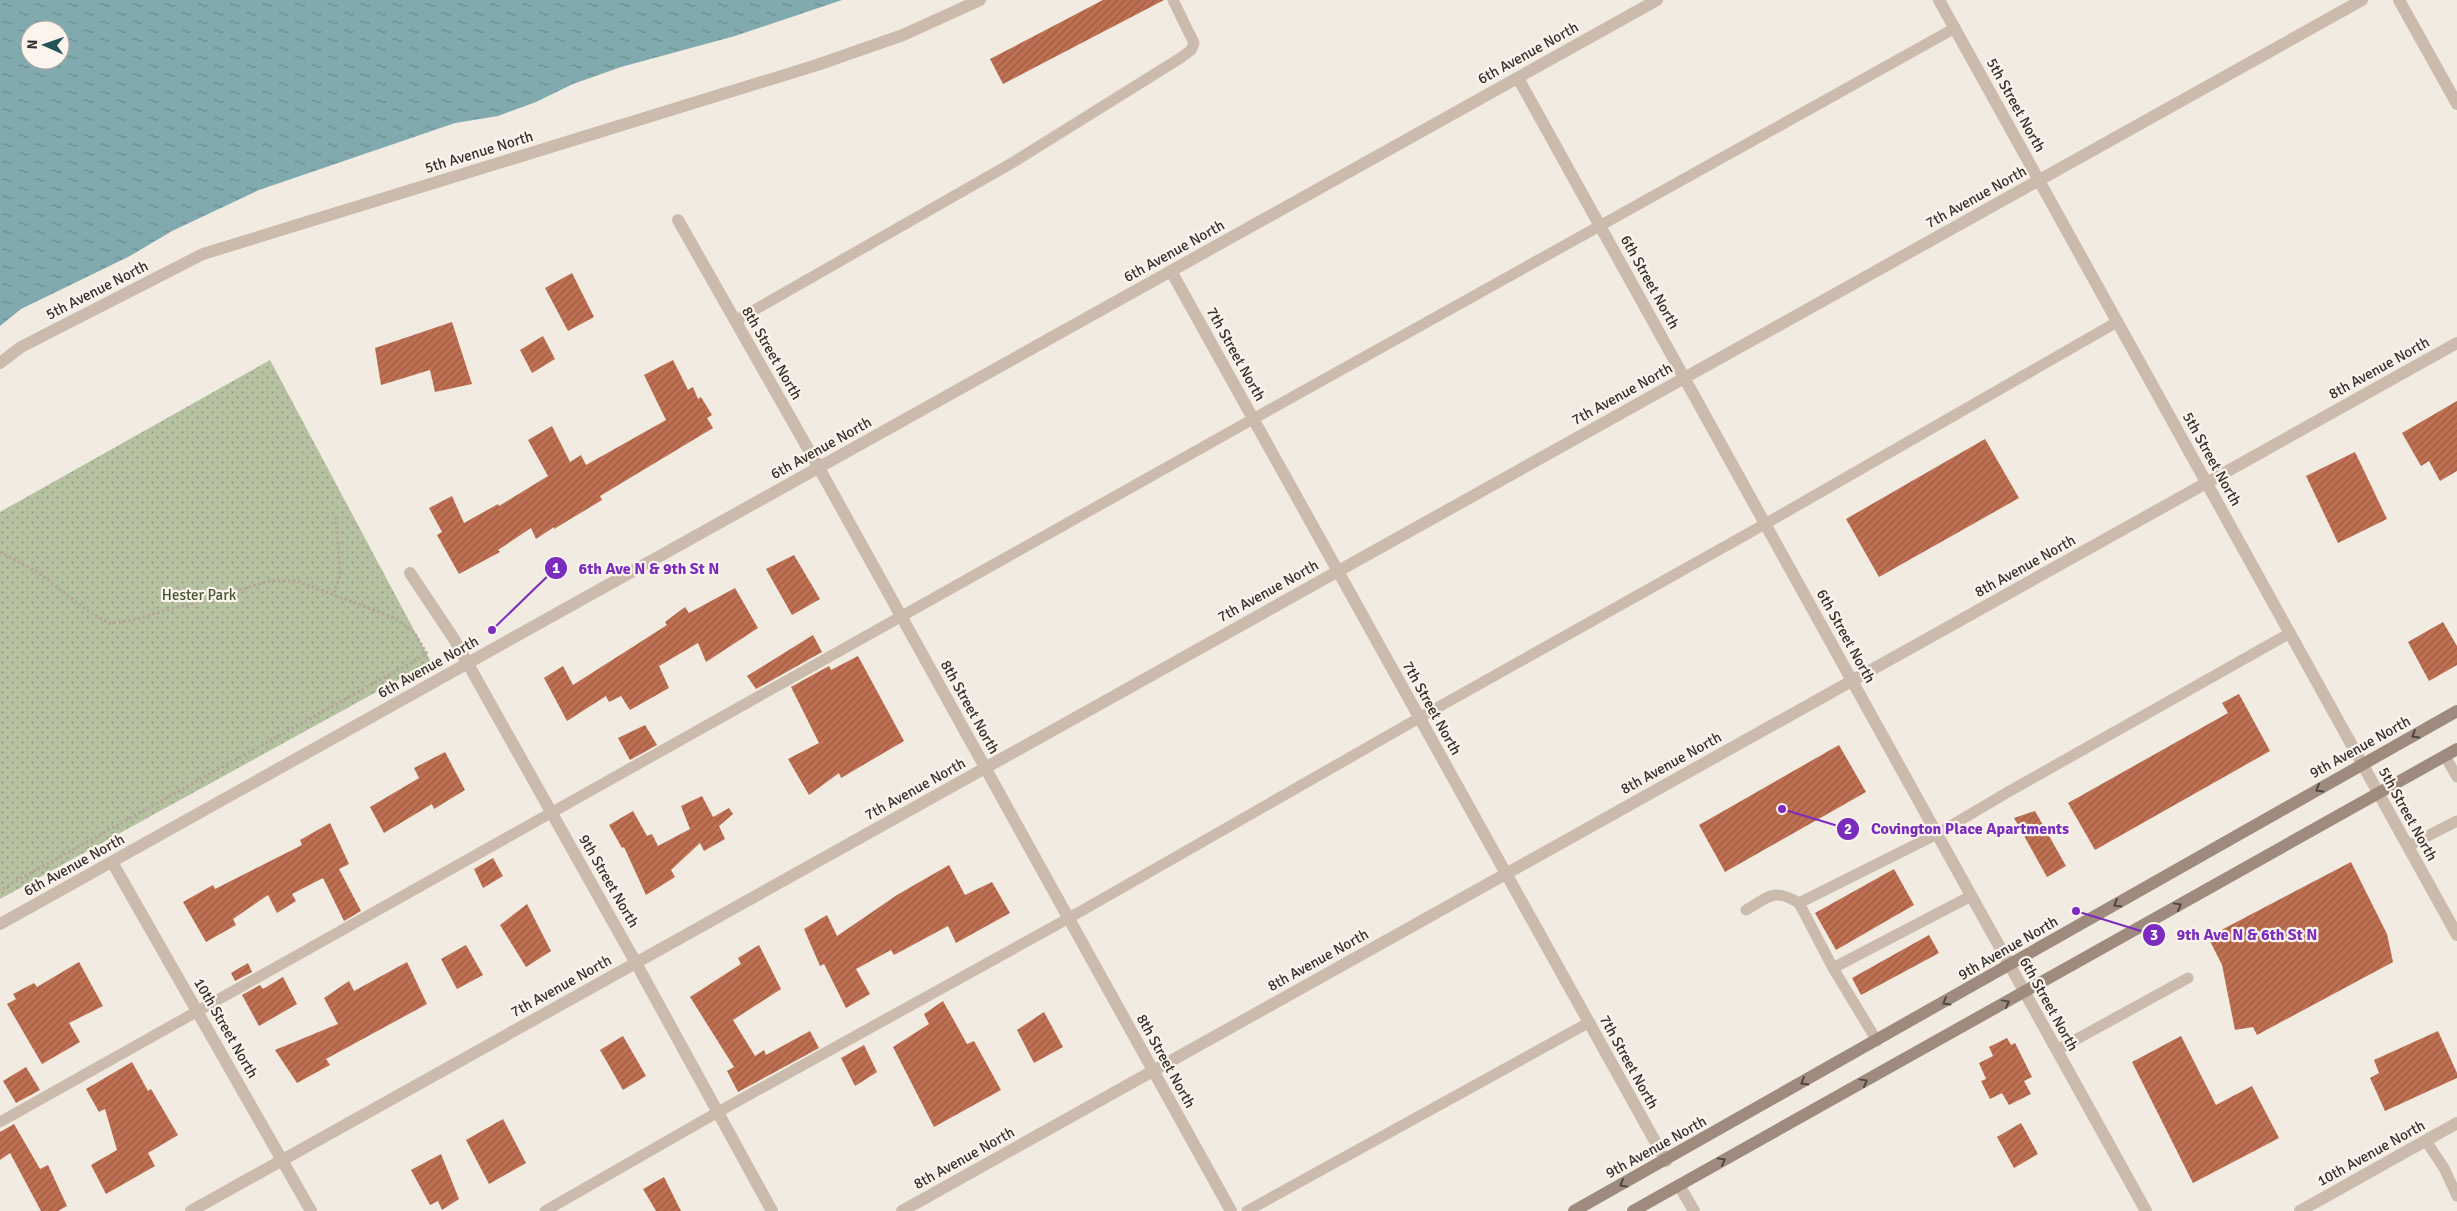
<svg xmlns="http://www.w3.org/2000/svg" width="2457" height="1211" font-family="Signika,sans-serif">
<defs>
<pattern id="park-dots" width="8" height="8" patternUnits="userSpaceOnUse" patternTransform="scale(1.25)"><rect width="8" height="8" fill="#b5c1a1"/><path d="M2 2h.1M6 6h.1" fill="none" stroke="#949d83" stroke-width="1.8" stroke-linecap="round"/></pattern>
<pattern id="water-ripples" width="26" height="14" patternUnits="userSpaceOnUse" patternTransform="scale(1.25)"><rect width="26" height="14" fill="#81aaae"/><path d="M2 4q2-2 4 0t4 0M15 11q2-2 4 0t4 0" fill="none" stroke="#6b8b8e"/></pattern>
<pattern id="building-hatch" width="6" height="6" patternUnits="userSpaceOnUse" patternTransform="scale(1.25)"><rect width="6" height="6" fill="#bf7052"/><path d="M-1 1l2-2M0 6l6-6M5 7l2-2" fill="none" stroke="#9c5c44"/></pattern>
</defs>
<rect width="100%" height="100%" fill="#f2ebe1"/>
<path fill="url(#park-dots)" d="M270,360L431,662L0,899V512Z"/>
<path fill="url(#water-ripples)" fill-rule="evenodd" d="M0,0H842L735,36L621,67L573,84L536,102L498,116L455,123L259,190L172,231L130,256L21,309L0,326ZM30,30H60V60H30Z"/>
<g fill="url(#building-hatch)">
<path d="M1103,0H1164L1003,84L990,59Z"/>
<path d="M572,273L594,317L568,331L545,288Z"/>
<path d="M452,322L472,384L435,392L430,370L381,385L375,348Z"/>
<path d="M543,336L555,359L532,373L520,350Z"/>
<path d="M673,360L688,390L693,387L698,399L701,397L712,415L707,418L713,428L600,496L602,500L554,529V527L536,539L531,528L498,550L500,552L459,574L437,535L442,532L429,508L452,496L464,523L498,504L499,506L548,476L528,440L552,426L570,462L581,455L586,465L666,420L644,375Z"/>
<path d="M2457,401V471L2440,481L2429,461L2421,466L2402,433Z"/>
<path d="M1985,439L2019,498L1879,577L1846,519Z"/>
<path d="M2355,452L2387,519L2338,543L2306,476Z"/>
<path d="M794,555L820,599L792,615L766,569Z"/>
<path d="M735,588L758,628L706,662L698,643L659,666L669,688L630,710L621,696L609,702L606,696L567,721L544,678L563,666L573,685L667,625L665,622L685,607L689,613Z"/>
<path d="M2443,622L2457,646V665L2429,681L2408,642Z"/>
<path d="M813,635L822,652L756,689L747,676Z"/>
<path d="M858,656L904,741L841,778L839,773L809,795L788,759L819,743L791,687L829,666L831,670Z"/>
<path d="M2239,694L2270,751L2095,850L2068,803L2228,713L2222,703Z"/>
<path d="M645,725L657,745L630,760L618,738Z"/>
<path d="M1839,745L1866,792L1725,872L1699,825Z"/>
<path d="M445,752L465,790L434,809L432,804L384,833L370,807L419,778L414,768Z"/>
<path d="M702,796L713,817L729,808L733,814L719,826L725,839L704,851L700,843L671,870L675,877L646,895L624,847L622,848L609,825L633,811L647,836L652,834L658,846L690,829L681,806Z"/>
<path d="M2035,811L2066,866L2047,877L2014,818Z"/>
<path d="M330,823L349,864L339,869L361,911L344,921L323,878L292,894L296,901L277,913L268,895L233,919L236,925L206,942L183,902L213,885L215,889L302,845L300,840Z"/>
<path d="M493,858L503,876L483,888L474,869Z"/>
<path d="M2351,862L2387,934L2393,962L2257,1035L2253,1027L2235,1030L2222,965L2208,937Z"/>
<path d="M949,865L965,895L992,882L1010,913L956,943L948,926L894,955L891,950L856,969L870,994L846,1008L824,964L820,966L804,929L827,915L837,936L897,895Z"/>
<path d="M1894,869L1914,905L1836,950L1815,913Z"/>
<path d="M527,904L551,951L526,967L500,925Z"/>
<path d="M1929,935L1939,953L1861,995L1852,978Z"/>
<path d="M466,945L483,975L457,989L441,959Z"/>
<path d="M759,945L781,989L733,1020L755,1056L764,1050L766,1055L810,1031L819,1048L738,1092L727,1071L734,1067L690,997L741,964L738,958Z"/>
<path d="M79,962L103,1006L69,1023L80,1042L42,1064L7,1004L16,999L13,994L34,983L37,987Z"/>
<path d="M407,962L427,1004L326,1059L330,1065L297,1083L275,1050L338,1024L324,998L349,981L354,991Z"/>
<path d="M248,963L252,972L235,981L231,973Z"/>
<path d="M283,977L297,1004L259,1026L242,995L260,985L263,989Z"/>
<path d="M943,1001L967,1044L974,1041L1001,1090L934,1127L893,1047L929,1024L924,1014Z"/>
<path d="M1044,1012L1063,1047L1034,1063L1017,1030Z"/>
<path d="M2438,1031L2457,1073V1078L2385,1111L2370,1078L2379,1073L2374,1060Z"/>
<path d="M623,1036L646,1076L623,1090L600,1050Z"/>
<path d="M2181,1036L2216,1105L2252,1086L2279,1138L2193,1183L2132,1062Z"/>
<path d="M2007,1038L2011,1045L2015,1043L2032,1077L2024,1081L2031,1094L2009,1105L2002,1093L1990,1099L1981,1081L1986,1079L1979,1063L1993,1056L1989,1047Z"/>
<path d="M864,1045L877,1072L855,1086L841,1058Z"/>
<path d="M132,1062L148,1091L151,1089L178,1135L148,1153L155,1166L106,1194L91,1165L117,1150L105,1109L99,1112L86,1089Z"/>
<path d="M26,1067L40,1090L16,1103L3,1081Z"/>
<path d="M503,1119L526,1163L489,1184L466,1140Z"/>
<path d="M2021,1123L2038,1154L2014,1168L1997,1137Z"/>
<path d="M14,1124L40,1169L48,1165L67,1206L58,1211H41L10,1153L0,1160V1132Z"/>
<path d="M441,1154L459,1199L442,1210L438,1201L430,1205L411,1170Z"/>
<path d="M664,1177L681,1211H656L643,1189Z"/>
</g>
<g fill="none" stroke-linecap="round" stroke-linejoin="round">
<g stroke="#b6a697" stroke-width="3" stroke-dasharray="2.5 2.5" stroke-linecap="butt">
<path d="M0,552L39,573L89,612L109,623L129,621L270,581H297L395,618L415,634L427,654L0,890"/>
<path d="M334,593L340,575L336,517"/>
</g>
<g stroke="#cabbad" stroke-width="11">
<path d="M735,321L1012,163L1182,57L1191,50L1194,43L1173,0"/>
<path d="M2445,756L2457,777"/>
<path d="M2408,846L2457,821"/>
<path d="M1746,910C1770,896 1774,888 1799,903"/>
<path d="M1833,968L1971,896"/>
<path d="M1877,1041L1833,968L1799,903L1937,834L2008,792L2290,633"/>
<path d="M2057,1050L2188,978"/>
<path d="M0,1122L1253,419L1955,28"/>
<path d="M2426,1141L2444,1168L2457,1196"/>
<path d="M545,1211L718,1112L1069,918L1419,718L1765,524L2117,322"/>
<path d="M1247,1211L1588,1023"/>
</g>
<g stroke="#cabbad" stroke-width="12">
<path d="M1939,0L2457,935"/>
<path d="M2399,0L2457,104"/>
<path d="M1518,78L2146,1211"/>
<path d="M678,220L819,468"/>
<path d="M1171,271L1666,1161"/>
<path d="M410,573L454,639L636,963L772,1211"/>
<path d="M112,862L311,1211"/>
<path d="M1679,1185L1694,1211"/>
<path d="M191,1211L2362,0"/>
<path d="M902,1211L2457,343"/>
<path d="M2300,1211L2457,1123"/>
</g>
<g stroke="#cabbad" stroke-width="12">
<path d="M0,363L21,347L203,254L817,65L903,35L980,0"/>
<path d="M819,468L1231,1211"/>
<path d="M0,924L1657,0"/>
</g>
<g stroke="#9e8b7e" stroke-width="12">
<path d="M1574,1211L2457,711"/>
<path d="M1633,1211L2457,749"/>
</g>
</g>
<defs><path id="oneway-chevron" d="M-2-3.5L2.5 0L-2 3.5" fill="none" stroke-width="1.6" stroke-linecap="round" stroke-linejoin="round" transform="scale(1.25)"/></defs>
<g stroke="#524740">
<use href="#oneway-chevron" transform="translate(2415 735) rotate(150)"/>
<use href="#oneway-chevron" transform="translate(2319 789) rotate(150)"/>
<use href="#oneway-chevron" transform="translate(2117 904) rotate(150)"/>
<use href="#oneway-chevron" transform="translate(2178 906) rotate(-29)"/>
<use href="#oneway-chevron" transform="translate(1946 1002) rotate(150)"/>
<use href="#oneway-chevron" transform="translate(2006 1003) rotate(-29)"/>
<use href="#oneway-chevron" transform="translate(1804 1082) rotate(150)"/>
<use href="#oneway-chevron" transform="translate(1864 1082) rotate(-29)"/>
<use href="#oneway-chevron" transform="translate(1722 1161) rotate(-29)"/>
<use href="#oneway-chevron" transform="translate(1623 1184) rotate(151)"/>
</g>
<g text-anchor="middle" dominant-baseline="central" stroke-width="4.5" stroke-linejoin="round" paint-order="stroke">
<g font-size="15" fill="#39302b" stroke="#faf4ed">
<text transform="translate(1528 53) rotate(-29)">6th Avenue North</text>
<text transform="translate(2016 105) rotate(61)">5th Street North</text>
<text transform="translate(479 152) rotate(-17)">5th Avenue North</text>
<text transform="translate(1976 197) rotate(-29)">7th Avenue North</text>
<text transform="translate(1174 251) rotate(-29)">6th Avenue North</text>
<text transform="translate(1650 282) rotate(61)">6th Street North</text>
<text transform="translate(97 290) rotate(-27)">5th Avenue North</text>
<text transform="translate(772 353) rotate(60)">8th Street North</text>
<text transform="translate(1236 354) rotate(61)">7th Street North</text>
<text transform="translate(2379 368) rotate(-29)">8th Avenue North</text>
<text transform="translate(1622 394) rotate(-29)">7th Avenue North</text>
<text transform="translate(821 448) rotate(-29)">6th Avenue North</text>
<text transform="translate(2212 459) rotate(61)">5th Street North</text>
<text transform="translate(2025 566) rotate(-29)">8th Avenue North</text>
<text transform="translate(1268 591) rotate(-29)">7th Avenue North</text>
<text transform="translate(1846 636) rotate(61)">6th Street North</text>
<text transform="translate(428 667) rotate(-29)">6th Avenue North</text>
<text transform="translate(970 707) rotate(61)">8th Street North</text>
<text transform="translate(1432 708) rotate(61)">7th Street North</text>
<text transform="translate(2360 747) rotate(-29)">9th Avenue North</text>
<text transform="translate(1671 763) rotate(-29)">8th Avenue North</text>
<text transform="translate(915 789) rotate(-29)">7th Avenue North</text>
<text transform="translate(2408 814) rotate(61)">5th Street North</text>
<text transform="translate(74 865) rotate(-29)">6th Avenue North</text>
<text transform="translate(609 881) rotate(60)">9th Street North</text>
<text transform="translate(2008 948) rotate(-30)">9th Avenue North</text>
<text transform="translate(1318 960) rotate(-29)">8th Avenue North</text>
<text transform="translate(561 986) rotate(-29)">7th Avenue North</text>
<text transform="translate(2049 1004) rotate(61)">6th Street North</text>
<text transform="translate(226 1028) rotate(60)">10th Street North</text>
<text transform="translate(1166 1061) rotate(61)">8th Street North</text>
<text transform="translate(1629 1062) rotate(61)">7th Street North</text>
<text transform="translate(1656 1147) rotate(-29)">9th Avenue North</text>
<text transform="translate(2371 1153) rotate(-29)">10th Avenue North</text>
<text transform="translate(964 1158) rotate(-29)">8th Avenue North</text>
</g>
<g font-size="15" fill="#475630" stroke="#faf4ed">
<text x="199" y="595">Hester Park</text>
</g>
</g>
<path fill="none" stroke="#7b2cbf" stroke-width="2" d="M492 630L556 568M1782 809L1848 829M2076 911L2154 935"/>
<g fill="#7b2cbf" stroke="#faf4ed" stroke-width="2">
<circle cx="492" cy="630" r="5"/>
<circle cx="1782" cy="809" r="5"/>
<circle cx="2076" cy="911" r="5"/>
<circle cx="556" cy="568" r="12"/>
<circle cx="1848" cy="829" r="12"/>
<circle cx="2154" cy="935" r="12"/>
</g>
<g font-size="15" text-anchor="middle" font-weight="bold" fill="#fff">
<text x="556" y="573">1</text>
<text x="1848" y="834">2</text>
<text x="2154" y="940">3</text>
</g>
<g font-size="16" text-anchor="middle" font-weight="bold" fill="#7b2cbf" stroke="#faf4ed" stroke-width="4.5" stroke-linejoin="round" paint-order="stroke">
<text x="649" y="574">6th Ave N &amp; 9th St N</text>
<text x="1970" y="834">Covington Place Apartments</text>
<text x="2247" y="940">9th Ave N &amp; 6th St N</text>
</g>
<g transform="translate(45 45) rotate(272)"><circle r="24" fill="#faf4ed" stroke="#ada69f"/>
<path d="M0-4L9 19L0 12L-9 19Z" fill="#235358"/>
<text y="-8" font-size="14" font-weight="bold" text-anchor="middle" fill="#39302b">N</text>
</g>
</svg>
